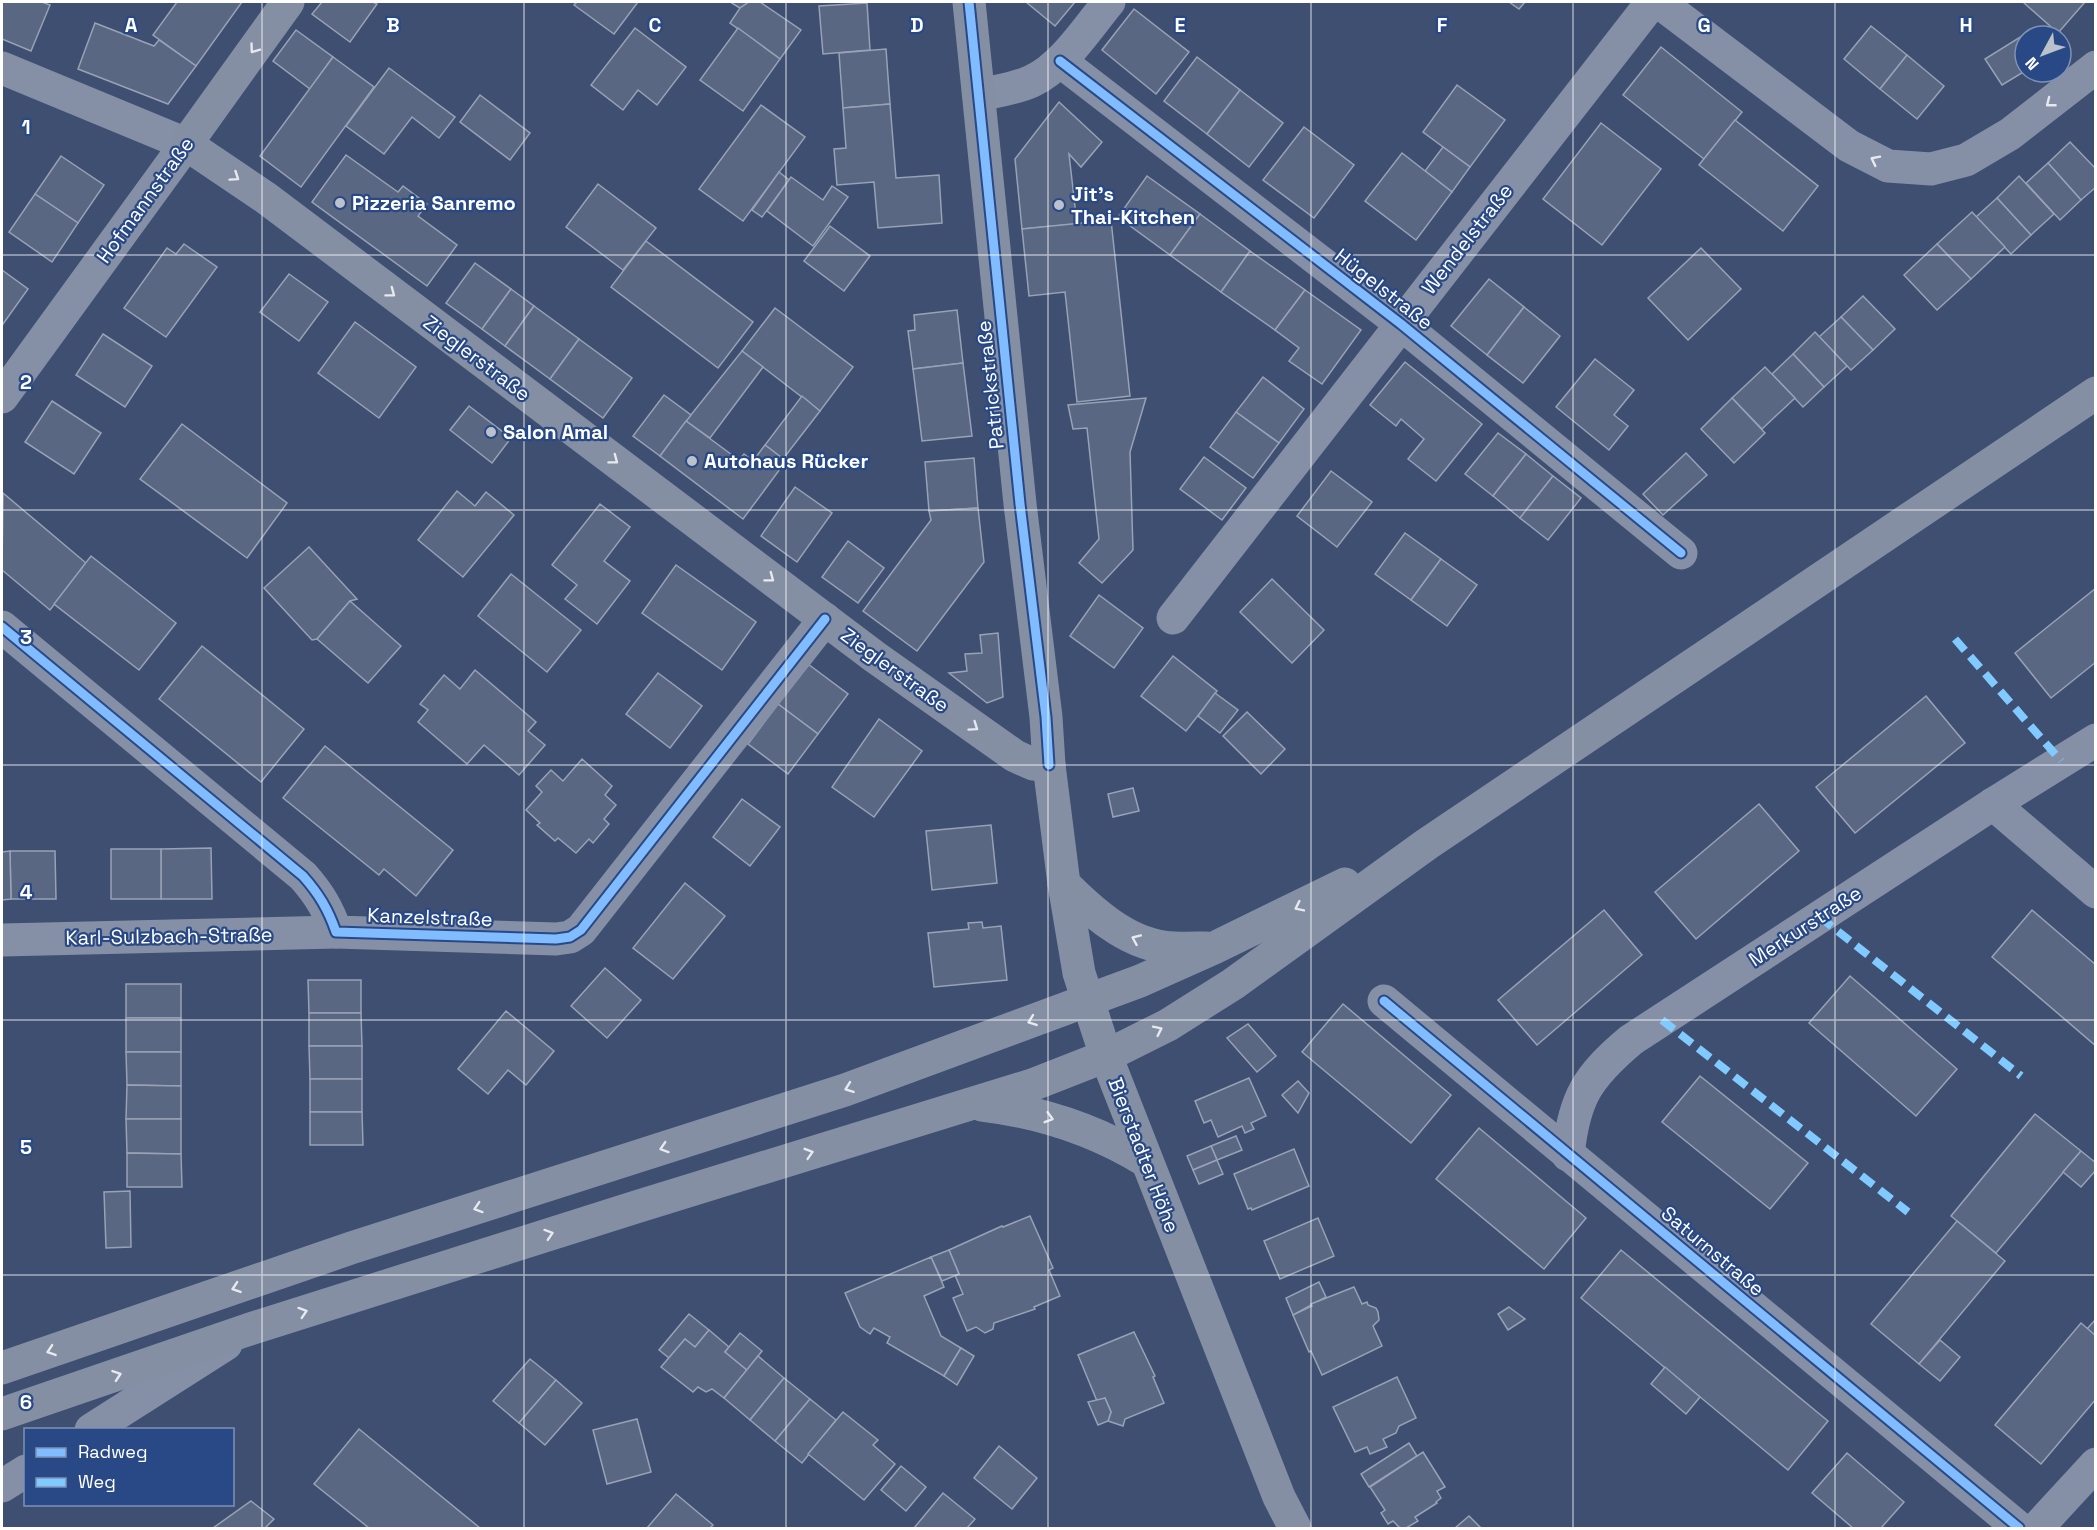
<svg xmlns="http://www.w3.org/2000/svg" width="2097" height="1530" font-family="'Space Grotesk',sans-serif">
<rect width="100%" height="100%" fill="#3e4f71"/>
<g fill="#5a6782" stroke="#98a2b5" stroke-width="1.5">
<path d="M2,2H42L50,5L31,51L2,39Z"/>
<path d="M177,2H242L196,66L153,35Z"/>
<path d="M322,2H373L377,4L350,42L312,14Z"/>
<path d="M577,2H638L614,34L574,5Z"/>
<path d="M730,2H749L740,8Z"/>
<path d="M749,2H760L801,30L780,59L730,23L740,8Z"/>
<path d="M1026,2H1075L1055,26Z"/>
<path d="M1509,2H1525L1519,9Z"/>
<path d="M2026,2H2085L2058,33L2024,3Z"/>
<path d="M867,3L870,50L823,54L819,6Z"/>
<path d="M1134,9L1189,52L1156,94L1102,50Z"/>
<path d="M95,23L154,46L159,40L196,66L168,104L78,69Z"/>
<path d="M1871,26L1907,55L1880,89L1844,59Z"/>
<path d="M635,28L686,67L657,105L638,90L623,110L591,85Z"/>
<path d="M738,28L780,59L743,111L700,80Z"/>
<path d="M296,30L333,57L310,89L273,61Z"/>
<path d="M2025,34V71L2002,85L1985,59Z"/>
<path d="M1661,47L1742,112L1704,159L1623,95Z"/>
<path d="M886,49L890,104L843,108L839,53Z"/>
<path d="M1907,55L1944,86L1917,119L1880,89Z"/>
<path d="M333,57L374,87L301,187L260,156Z"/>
<path d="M1197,57L1240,90L1207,134L1164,101Z"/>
<path d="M389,68L455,117L439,138L412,117L384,154L346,126Z"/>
<path d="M1457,85L1505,120L1470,167L1423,132Z"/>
<path d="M1240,90L1283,123L1249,167L1207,134Z"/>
<path d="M480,95L530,133L510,160L460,122Z"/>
<path d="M1059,102L1102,142L1081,167L1069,154L1077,224L1022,229L1015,159Z"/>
<path d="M890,104L896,178L939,175L942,223L878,228L874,182L837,185L834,149L846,148L843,108Z"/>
<path d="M761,105L805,137L743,221L699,189Z"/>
<path d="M1735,120L1818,186L1783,231L1699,165Z"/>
<path d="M1601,123L1661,169L1602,245L1543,199Z"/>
<path d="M1304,127L1354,165L1314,218L1263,180Z"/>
<path d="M2070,142L2096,169V187L2081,200L2048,163Z"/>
<path d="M1443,147L1470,167L1452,192L1425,171Z"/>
<path d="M1402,153L1452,192L1416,240L1365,201Z"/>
<path d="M346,155L398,192L403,186L427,204L418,216L457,245L427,286L312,202Z"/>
<path d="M61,156L104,185L78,223L35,194Z"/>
<path d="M2048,163L2081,200L2060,220L2026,183Z"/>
<path d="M779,172L789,180L762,217L752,210Z"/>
<path d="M1147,176L1200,214L1170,255L1118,217Z"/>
<path d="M2019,176L2054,214L2031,235L1997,198Z"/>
<path d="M791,177L823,200L832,186L848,197L813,246L767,211Z"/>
<path d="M598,184L656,228L623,270L566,227Z"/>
<path d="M35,194L78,223L52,262L9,232Z"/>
<path d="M1997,198L2031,235L2011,254L1976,217Z"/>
<path d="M1972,212L2005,247L1971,279L1937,244Z"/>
<path d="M1200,214L1250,251L1221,292L1170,255Z"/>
<path d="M1111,220L1130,396L1077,402L1065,292L1029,296L1022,229Z"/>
<path d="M830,226L870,256L844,291L804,261Z"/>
<path d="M646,241L753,322L718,368L611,287Z"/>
<path d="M184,244L217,267L166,337L124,308L167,248L176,254Z"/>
<path d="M1937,244L1971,279L1937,310L1904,275Z"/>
<path d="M1701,248L1741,289L1688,340L1648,298Z"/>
<path d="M1250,251L1305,290L1275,330L1221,292Z"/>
<path d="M475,263L511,289L482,329L446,303Z"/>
<path d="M2,270L28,289L3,324L2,323Z"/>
<path d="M289,274L328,302L299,341L260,312Z"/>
<path d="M1489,279L1524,307L1487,355L1451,326Z"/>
<path d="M511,289L534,306L505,346L482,329Z"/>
<path d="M1305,290L1361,330L1322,384L1289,361L1299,348L1275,330Z"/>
<path d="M1863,296L1895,329L1873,350L1841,317Z"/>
<path d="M534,306L579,339L550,379L505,346Z"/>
<path d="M1524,307L1560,336L1523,383L1487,355Z"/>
<path d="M775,308L853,367L820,411L742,351Z"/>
<path d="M957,310L963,363L913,369L908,331L915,330L914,315Z"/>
<path d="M1841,317L1873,350L1851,370L1819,337Z"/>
<path d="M355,322L416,367L379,418L318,373Z"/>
<path d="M1815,332L1847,366L1824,387L1793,354Z"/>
<path d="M103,334L152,366L125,407L76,375Z"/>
<path d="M579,339L632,378L603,418L550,379Z"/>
<path d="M742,351L763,367L710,438L686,421Z"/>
<path d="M1793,354L1824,387L1803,407L1772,374Z"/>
<path d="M1595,359L1634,390L1614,415L1628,426L1609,450L1556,407Z"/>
<path d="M1405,362L1482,424L1436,481L1408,459L1424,439L1401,419L1396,426L1370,405Z"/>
<path d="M963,363L972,436L922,441L913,369Z"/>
<path d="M1765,367L1795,398L1762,429L1732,398Z"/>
<path d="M1263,377L1304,409L1279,443L1236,412Z"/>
<path d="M664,395L691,415L660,456L633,436Z"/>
<path d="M802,396L820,411L783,459L765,445Z"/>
<path d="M1146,398L1130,452L1133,550L1102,583L1079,563L1099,539L1087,428L1073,429L1068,405Z"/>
<path d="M1732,398L1765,433L1734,463L1701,429Z"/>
<path d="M52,401L101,433L74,474L25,442Z"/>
<path d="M469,406L511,438L492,463L450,430Z"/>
<path d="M1236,412L1279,443L1253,478L1210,447Z"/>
<path d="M686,421L739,460L744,454L753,461L765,445L786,461L743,519L660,456Z"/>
<path d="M182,424L287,503L247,558L140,479Z"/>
<path d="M1498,433L1526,454L1493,496L1465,474Z"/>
<path d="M1686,453L1707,475L1663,515L1643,494Z"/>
<path d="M1526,454L1553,476L1520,518L1493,496Z"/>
<path d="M1204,457L1246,488L1222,520L1180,489Z"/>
<path d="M974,458L978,508L929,511L925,462Z"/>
<path d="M1331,471L1372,502L1337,547L1297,516Z"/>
<path d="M1553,476L1581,498L1548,540L1520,518Z"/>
<path d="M795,487L832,513L797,562L761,536Z"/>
<path d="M457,491L475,506L486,492L514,515L463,577L418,540Z"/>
<path d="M3,493L86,563L50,610L2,570Z"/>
<path d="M600,504L630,527L604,561L630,581L597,624L565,599L577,585L552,565Z"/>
<path d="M978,508L984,562L917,651L863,611L931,520L929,511Z"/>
<path d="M1405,533L1441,559L1411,600L1375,574Z"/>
<path d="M848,541L884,568L858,603L822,577Z"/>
<path d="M309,547L357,599L350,601L317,639L312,640L264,588Z"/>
<path d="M91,556L176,623L139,670L54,604Z"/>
<path d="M1441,559L1477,585L1447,626L1411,600Z"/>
<path d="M676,565L756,622L722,670L642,613Z"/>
<path d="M511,574L581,630L547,672L478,616Z"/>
<path d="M1272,579L1324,630L1292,663L1240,612Z"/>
<path d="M2096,588V662L2051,698L2015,653Z"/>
<path d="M1099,595L1143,628L1114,668L1070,636Z"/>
<path d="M350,601L401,646L368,683L317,639Z"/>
<path d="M998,633L1003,697L987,703L949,673L967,671L965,654L982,653L980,635Z"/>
<path d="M202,646L304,729L261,782L159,699Z"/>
<path d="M1173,656L1217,691L1186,731L1141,696Z"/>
<path d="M808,664L848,694L818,734L778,704Z"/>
<path d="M475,670L536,722L528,731L545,745L519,775L484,745L467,764L418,722L428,710L420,704L444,675L460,689Z"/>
<path d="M658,673L702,706L670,748L626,714Z"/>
<path d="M1215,693L1238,710L1220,733L1198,716Z"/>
<path d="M1926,696L1965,743L1855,833L1816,787Z"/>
<path d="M778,704L818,734L788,774L748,744Z"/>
<path d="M1247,712L1285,749L1261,774L1223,736Z"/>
<path d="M879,719L922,751L874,817L832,787Z"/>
<path d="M325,746L453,850L416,896L384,869L379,875L283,798Z"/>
<path d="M582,759L612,786L605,795L616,805L604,819L609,824L593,843L589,839L576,853L558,838L555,841L537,825L540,823L526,810L542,792L536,786L551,770L563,781Z"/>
<path d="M1133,788L1139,811L1113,817L1108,794Z"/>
<path d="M742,799L780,827L750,866L713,837Z"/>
<path d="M1759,804L1799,851L1696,939L1655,892Z"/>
<path d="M991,825L997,883L932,890L926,831Z"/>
<path d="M211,848L212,899H161V849Z"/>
<rect x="111" y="849" width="50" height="50"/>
<path d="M10,851H55L56,899H11Z"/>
<path d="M10,851L11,899L2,900V852Z"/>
<path d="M685,883L725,916L673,979L633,948Z"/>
<path d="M1604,910L1642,955L1537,1045L1498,1000Z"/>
<path d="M2032,910L2096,965V1046L1992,957Z"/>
<path d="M982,922L983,928L1001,926L1007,980L934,987L928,933L969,929L968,923Z"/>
<path d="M605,968L641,1000L607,1038L571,1006Z"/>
<path d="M1850,976L1957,1069L1916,1116L1809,1023Z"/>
<path d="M308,980H361V1013H309Z"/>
<rect x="126" y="984" width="55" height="34"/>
<path d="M1343,1004L1451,1095L1411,1143L1302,1052Z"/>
<path d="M506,1011L554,1051L526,1085L508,1070L488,1094L458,1069Z"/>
<path d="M309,1013H361L362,1046H309Z"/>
<rect x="126" y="1018" width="55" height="34"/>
<path d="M1248,1024L1276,1056L1257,1072L1227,1038Z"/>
<path d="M309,1046H362V1079H310Z"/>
<path d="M126,1052H181V1086L127,1085Z"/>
<path d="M1700,1076L1808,1163L1770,1209L1662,1122Z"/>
<path d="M1249,1078L1266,1116L1251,1123L1254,1129L1245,1133L1242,1126L1218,1137L1211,1120L1204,1123L1195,1101Z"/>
<rect x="310" y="1079" width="52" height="33"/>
<path d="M1298,1081L1309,1093L1298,1113L1282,1095Z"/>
<path d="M127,1085L181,1086V1119H126Z"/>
<path d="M310,1112H362L363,1145H310Z"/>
<path d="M2035,1114L2081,1151L1996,1253L1951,1216Z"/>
<path d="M126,1119H181V1154L127,1153Z"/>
<path d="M1479,1128L1586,1218L1544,1269L1436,1179Z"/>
<path d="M1236,1136L1242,1150L1217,1160L1211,1146Z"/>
<path d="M1211,1146L1217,1160L1193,1170L1187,1156Z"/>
<path d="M1294,1149L1309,1186L1252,1210L1251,1208L1248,1209L1234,1174Z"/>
<path d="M2081,1151L2096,1163V1170L2081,1187L2063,1172Z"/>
<path d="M127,1153L181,1154L182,1187H127Z"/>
<path d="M1217,1160L1223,1174L1199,1184L1193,1170Z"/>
<path d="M130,1191L131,1247L106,1248L104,1192Z"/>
<path d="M1030,1216L1053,1268L1049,1270L1060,1296L1034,1307L1035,1309L994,1323L993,1329L985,1333L976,1327L967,1331L953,1298L963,1294L955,1275L959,1274L949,1250L1002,1226L1003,1227Z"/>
<path d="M1318,1218L1334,1256L1280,1279L1264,1241Z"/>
<path d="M1957,1221L2005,1261L1919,1364L1871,1324Z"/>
<path d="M949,1250L959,1274L942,1281L931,1257Z"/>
<path d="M1621,1250L1828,1421L1788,1470L1581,1298Z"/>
<path d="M931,1257L944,1287L924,1296L941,1336L961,1348L944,1376L887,1343L890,1337L874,1328L870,1334L860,1327L845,1293Z"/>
<path d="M1319,1282L1326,1297L1293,1315L1286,1298Z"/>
<path d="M1354,1287L1362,1304L1367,1302L1368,1305L1376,1308L1378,1312L1379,1320L1373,1326L1382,1346L1322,1375L1311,1351L1309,1352L1293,1315L1312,1306L1311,1304Z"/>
<path d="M1509,1307L1525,1319L1508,1330L1498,1314Z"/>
<path d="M689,1314L709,1330L695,1347L685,1339L669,1358L659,1350Z"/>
<path d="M2096,1319V1336L2087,1329Z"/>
<path d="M2081,1323L2096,1336V1399L2041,1464L1995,1425Z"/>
<path d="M709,1330L729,1347L725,1352L747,1370L724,1398L712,1389L706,1392L698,1387L693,1392L661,1367L685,1339L695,1347Z"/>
<path d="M1134,1332L1155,1376L1153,1377L1164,1403L1125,1419L1123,1426L1108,1421L1111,1412L1105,1398L1097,1401L1078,1355Z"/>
<path d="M740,1333L762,1351L747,1370L725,1352Z"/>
<path d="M1940,1340L1960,1357L1940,1381L1919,1364Z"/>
<path d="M961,1348L974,1356L957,1385L944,1376Z"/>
<path d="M758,1356L784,1378L750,1420L724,1398Z"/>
<path d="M530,1359L556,1380L519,1423L493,1401Z"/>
<path d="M1665,1367L1700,1397L1686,1414L1651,1384Z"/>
<path d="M1397,1377L1416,1418L1399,1426L1396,1433L1383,1439L1387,1447L1370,1454L1367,1447L1355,1452L1333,1407Z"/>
<path d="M784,1378L810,1399L775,1441L750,1420Z"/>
<path d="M556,1380L582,1403L545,1445L519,1423Z"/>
<path d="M1105,1398L1111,1412L1108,1421L1098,1425L1088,1402Z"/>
<path d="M810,1399L836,1420L802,1463L775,1441Z"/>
<path d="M843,1412L878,1440L873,1445L895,1464L864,1500L808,1454Z"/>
<path d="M637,1419L651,1472L607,1484L593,1430Z"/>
<path d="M359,1429L480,1528H369L314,1484Z"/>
<path d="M1409,1443L1417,1456L1369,1487L1361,1474Z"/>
<path d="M999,1446L1037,1478L1012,1509L974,1478Z"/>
<path d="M1423,1452L1445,1487L1437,1491L1441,1498L1436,1502L1437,1503L1415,1517L1418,1521L1406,1528H1400L1393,1521L1388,1524L1381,1513L1385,1510L1370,1487Z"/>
<path d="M1847,1453L1904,1502L1881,1528H1853L1812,1493Z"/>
<path d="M901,1466L926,1487L906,1511L881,1490Z"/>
<path d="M943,1493L975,1519L967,1528H914Z"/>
<path d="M676,1494L713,1525L710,1528H647Z"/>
<path d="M251,1501L274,1519L265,1528H213Z"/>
<path d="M1469,1516L1481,1528H1455Z"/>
</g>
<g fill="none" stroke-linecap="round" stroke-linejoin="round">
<g stroke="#8590a7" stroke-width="33">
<path d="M1659,2L1849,146L1888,166L1931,169L1966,160L2010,134L2096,67"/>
<path d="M1060,61L1401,324L1681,553"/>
<path d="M2,68L186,144L2,397"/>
<path d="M979,95C997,91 1015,89 1032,81C1063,67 1088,27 1109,2"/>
<path d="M1173,618L1652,2"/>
<path d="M2,627L303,876C319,894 328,909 336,932L556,939L570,937L581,930L825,619"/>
<path d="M1993,804L2096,892"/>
<path d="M2,940L336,932"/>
<path d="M1384,1001L2019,1528"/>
<path d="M1568,1155C1574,1098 1587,1077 1631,1040L1993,804L2096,740"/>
<path d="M91,1430L226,1344"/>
<path d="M2,1486L26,1471"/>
<path d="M2037,1528L2096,1464"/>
</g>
<g stroke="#848fa4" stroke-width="33">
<path d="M288,2L186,144L266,198L875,657L1015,756L1033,764L1049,765"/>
<path d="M969,2L1020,504L1046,717L1049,765L1064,884L1079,973L1106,1056L1279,1497L1295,1528"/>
<path d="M1064,884C1091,911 1125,942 1164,947C1178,949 1193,948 1206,948"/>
<path d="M982,1105C1040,1112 1096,1130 1146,1161"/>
<path d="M2,1368L351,1248L845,1090L1140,981L1214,948L1345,884"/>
<path d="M2,1414L247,1330L636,1207L1032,1085L1106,1056L1168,1025L1233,984L1427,844L2096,393"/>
</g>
<g stroke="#80caff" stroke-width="8" stroke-dasharray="15 8" stroke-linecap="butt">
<path d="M1955,639L2061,761"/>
<path d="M1820,917L2021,1076"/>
<path d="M1662,1020L1908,1212"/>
</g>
<defs>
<g id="cycleway">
<path d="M969,2L1020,504L1046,717L1049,765"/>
<path d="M1060,61L1401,324L1681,553"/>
<path d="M2,627L303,876C319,894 328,909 336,932L556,939L570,937L581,930L825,619"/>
<path d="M1384,1001L2019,1528"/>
</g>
</defs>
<use href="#cycleway" stroke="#294986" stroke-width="13"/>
<use href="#cycleway" stroke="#80bcff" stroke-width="9"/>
</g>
<defs><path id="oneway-chevron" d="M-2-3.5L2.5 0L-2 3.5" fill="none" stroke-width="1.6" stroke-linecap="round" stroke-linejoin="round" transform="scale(1.5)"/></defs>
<g stroke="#e6e9ed">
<use href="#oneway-chevron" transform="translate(254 49) rotate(126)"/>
<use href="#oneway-chevron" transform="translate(235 177) rotate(34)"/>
<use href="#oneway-chevron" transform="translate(391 293) rotate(37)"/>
<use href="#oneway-chevron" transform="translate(614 460) rotate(37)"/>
<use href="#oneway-chevron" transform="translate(770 578) rotate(37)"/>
<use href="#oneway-chevron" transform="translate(974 727) rotate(35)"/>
<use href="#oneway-chevron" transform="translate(1299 907) rotate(154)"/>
<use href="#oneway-chevron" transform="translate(1136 939) rotate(-156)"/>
<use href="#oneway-chevron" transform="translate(1032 1021) rotate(160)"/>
<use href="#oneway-chevron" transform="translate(1158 1030) rotate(-26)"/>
<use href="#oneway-chevron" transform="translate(849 1088) rotate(160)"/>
<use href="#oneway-chevron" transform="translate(1049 1118) rotate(16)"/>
<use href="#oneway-chevron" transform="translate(664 1148) rotate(162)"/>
<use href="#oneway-chevron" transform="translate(809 1153) rotate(-17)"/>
<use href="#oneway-chevron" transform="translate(478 1208) rotate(162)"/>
<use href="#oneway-chevron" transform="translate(549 1234) rotate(-18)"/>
<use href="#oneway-chevron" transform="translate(236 1288) rotate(161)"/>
<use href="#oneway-chevron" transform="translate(303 1312) rotate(-18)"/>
<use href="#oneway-chevron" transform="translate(51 1351) rotate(161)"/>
<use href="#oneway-chevron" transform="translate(117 1375) rotate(-19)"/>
</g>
<g stroke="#e7e9ed">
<use href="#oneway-chevron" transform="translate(2050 103) rotate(142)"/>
<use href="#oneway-chevron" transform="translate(1875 160) rotate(-153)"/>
</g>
<path fill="none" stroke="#fff" stroke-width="1.5" stroke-opacity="0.55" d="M262,2V1528M524,2V1528M786,2V1528M1048,2V1528M1311,2V1528M1573,2V1528M1835,2V1528M2,255H2096M2,510H2096M2,765H2096M2,1020H2096M2,1275H2096"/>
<g fill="#bbc1cd" stroke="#294986" stroke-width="2">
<circle cx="340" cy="203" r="6"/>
<circle cx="1059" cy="205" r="6"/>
<circle cx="491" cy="432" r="6"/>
<circle cx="692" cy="461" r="6"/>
</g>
<g text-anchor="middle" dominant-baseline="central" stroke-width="4.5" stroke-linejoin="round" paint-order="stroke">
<g font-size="20" font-weight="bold" fill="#fff" stroke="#294986" text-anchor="start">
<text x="1071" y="194">Jit's<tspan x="1071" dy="23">Thai-Kitchen</tspan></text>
<text x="352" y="203">Pizzeria Sanremo</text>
<text x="503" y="432">Salon Amal</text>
<text x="704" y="461">Autohaus Rücker</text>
</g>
<g font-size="20" fill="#fff" stroke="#294986">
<text transform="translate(145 200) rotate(-54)">Hofmannstraße</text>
<text transform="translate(1467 239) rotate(-52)">Wendelstraße</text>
<text transform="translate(1384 289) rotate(38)">Hügelstraße</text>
<text transform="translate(477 358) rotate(37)">Zieglerstraße</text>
<text transform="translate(990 385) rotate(-96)">Patrickstraße</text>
<text transform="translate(895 670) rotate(36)">Zieglerstraße</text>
<text transform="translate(430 917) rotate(2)">Kanzelstraße</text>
<text transform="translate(1805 926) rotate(-33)">Merkurstraße</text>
<text transform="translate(169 936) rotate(-1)">Karl-Sulzbach-Straße</text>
<text transform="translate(1144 1155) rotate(69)">Bierstadter Höhe</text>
<text transform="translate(1713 1251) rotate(40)">Saturnstraße</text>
</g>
</g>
<g font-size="20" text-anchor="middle" font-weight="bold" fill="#fff" stroke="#294986" stroke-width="4.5" stroke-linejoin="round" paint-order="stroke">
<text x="131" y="32">A</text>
<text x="393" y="32">B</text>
<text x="655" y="32">C</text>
<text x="917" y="32">D</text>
<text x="1180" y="32">E</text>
<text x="1442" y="32">F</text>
<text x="1704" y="32">G</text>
<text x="1966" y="32">H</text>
<text x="26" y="134">1</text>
<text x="26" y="389">2</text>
<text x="26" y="644">3</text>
<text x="26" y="899">4</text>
<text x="26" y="1154">5</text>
<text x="26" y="1409">6</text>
</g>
<rect width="2097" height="1530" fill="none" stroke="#ffffff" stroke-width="6"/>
<rect x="24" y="1428" width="210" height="78" fill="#294986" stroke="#7f92b6" stroke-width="1.5"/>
<rect x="36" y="1448" width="30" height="9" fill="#80bcff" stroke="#7f92b6" stroke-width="1.5"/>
<text x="78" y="1458" font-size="18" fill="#ffffff">Radweg</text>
<rect x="36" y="1478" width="30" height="9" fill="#80caff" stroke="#7f92b6" stroke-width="1.5"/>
<text x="78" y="1488" font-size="18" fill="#ffffff">Weg</text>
<g transform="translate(2043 54) rotate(229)"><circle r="28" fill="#294986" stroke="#7f92b6" stroke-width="1.5"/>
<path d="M0-4.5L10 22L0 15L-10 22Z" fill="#bbc1cd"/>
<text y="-9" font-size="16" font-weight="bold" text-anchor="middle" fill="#ffffff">N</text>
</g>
</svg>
